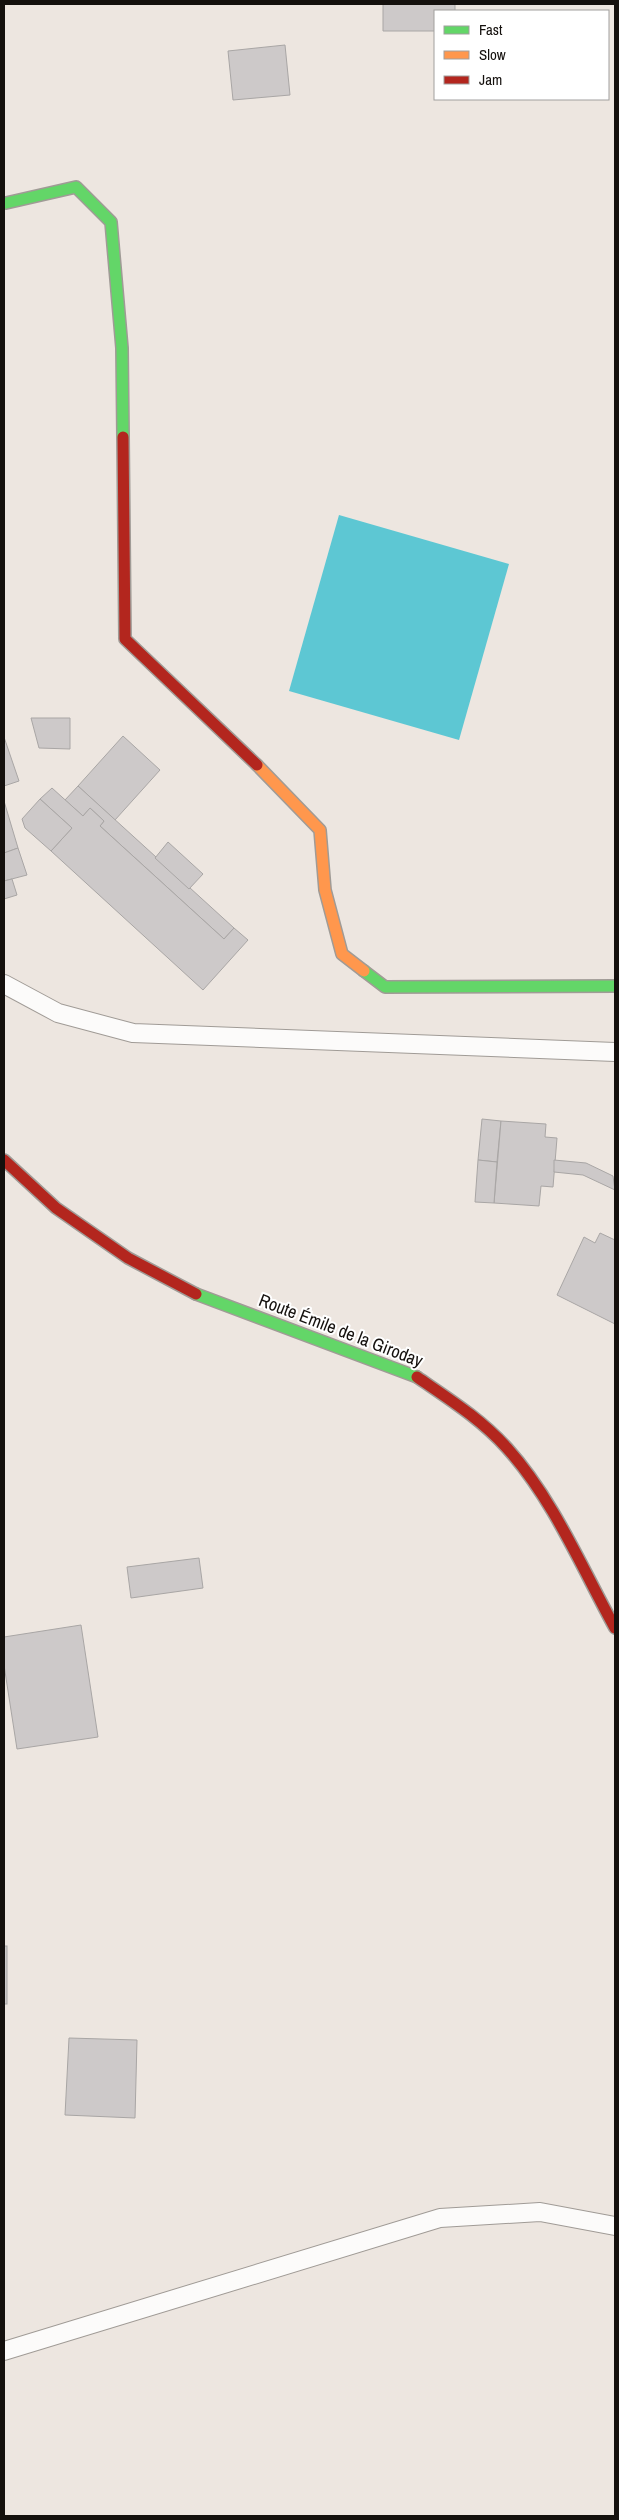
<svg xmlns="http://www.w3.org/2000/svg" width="619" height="2520" font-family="'Archivo Narrow',sans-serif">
<rect width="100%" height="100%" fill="#ede6e0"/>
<path fill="#5dc7d3" d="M339,515L509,564L459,740L289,691Z"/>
<g fill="#cdc9c9" stroke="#a9a6a5">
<path d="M383,4H455V11H435V31H383Z"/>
<path d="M285,45L290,95L233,100L228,51Z"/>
<path d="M31,718H70V749L39,748Z"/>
<path d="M123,736L160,770L115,820L78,786Z"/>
<path d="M4,737L19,781L4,786Z"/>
<path d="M78,786L234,928L224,939L100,826L104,821L90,808L83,816L65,800Z"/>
<path d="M52,788L83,816L90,808L104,821L100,826L224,939L234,928L248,940L203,990L51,851L72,828L40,799Z"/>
<path d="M40,799L72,828L51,851L25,828L22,819Z"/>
<path d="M4,801L18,848L4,853Z"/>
<path d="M168,842L203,874L189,889L155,858Z"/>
<path d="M18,848L27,875L4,881V853Z"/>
<path d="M12,879L17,895L4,899V881Z"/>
<path d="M482,1119L501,1121L497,1162L478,1160Z"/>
<path d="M501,1121L546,1124L545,1137L557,1138L553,1187L541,1186L539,1206L494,1203Z"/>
<path d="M478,1160L497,1162L494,1203L475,1202Z"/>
<path d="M554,1160L586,1163L613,1176L615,1190L583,1175L554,1172Z"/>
<path d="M600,1233L615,1240V1324L557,1295L584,1237L595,1243Z"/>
<path d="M199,1558L203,1588L131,1598L127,1567Z"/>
<path d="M81,1625L98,1737L17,1749L4,1665V1637Z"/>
<rect x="4" y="1946" width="3" height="58"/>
<path d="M69,2038L137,2040L135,2118L65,2115Z"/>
</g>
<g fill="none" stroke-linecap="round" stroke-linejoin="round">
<defs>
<g id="lane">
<path d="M4,984L58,1013L133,1033L615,1052"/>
<path d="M4,2351L440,2218L540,2212L615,2226"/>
</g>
<g id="fast">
<path d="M6,203L76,187L111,222L122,348L123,437"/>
<path d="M364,971L385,987L615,986"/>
<path d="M196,1294L417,1377"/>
</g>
<path id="slow" d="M257,765L320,830L325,890L342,954L364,971"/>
<g id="jam">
<path d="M123,437L125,639L257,765"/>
<path d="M4,1160L56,1208L128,1258L196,1294"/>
<path d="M417,1377C449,1399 481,1419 507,1448C553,1499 582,1568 615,1628"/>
</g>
</defs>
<use href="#lane" stroke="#a09b96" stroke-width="20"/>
<use href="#fast" stroke="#a09b96" stroke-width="14"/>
<use href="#slow" stroke="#a09b96" stroke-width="14"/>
<use href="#jam" stroke="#a09b96" stroke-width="14"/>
<use href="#lane" stroke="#fcfbfa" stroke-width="18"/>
<use href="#fast" stroke="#63d668" stroke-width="11"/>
<use href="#slow" stroke="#ff974d" stroke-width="11"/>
<use href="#jam" stroke="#b3261e" stroke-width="11"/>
</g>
<g text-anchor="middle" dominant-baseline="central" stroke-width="4" stroke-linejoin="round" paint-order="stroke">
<g font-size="18" fill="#14100d" stroke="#fff">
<text transform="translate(341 1330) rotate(21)">Route Émile de la Giroday</text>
</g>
</g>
<rect width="619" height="2520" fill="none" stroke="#14100d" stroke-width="10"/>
<rect x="434" y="10" width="175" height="90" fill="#ffffff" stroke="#a19f9e"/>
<rect x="444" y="26" width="25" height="8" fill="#63d668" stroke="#a19f9e"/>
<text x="479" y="35" font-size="15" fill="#14100d">Fast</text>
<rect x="444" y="51" width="25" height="8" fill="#ff974d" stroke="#a19f9e"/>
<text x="479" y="60" font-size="15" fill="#14100d">Slow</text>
<rect x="444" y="76" width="25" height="8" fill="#b3261e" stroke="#a19f9e"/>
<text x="479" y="85" font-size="15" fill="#14100d">Jam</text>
</svg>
